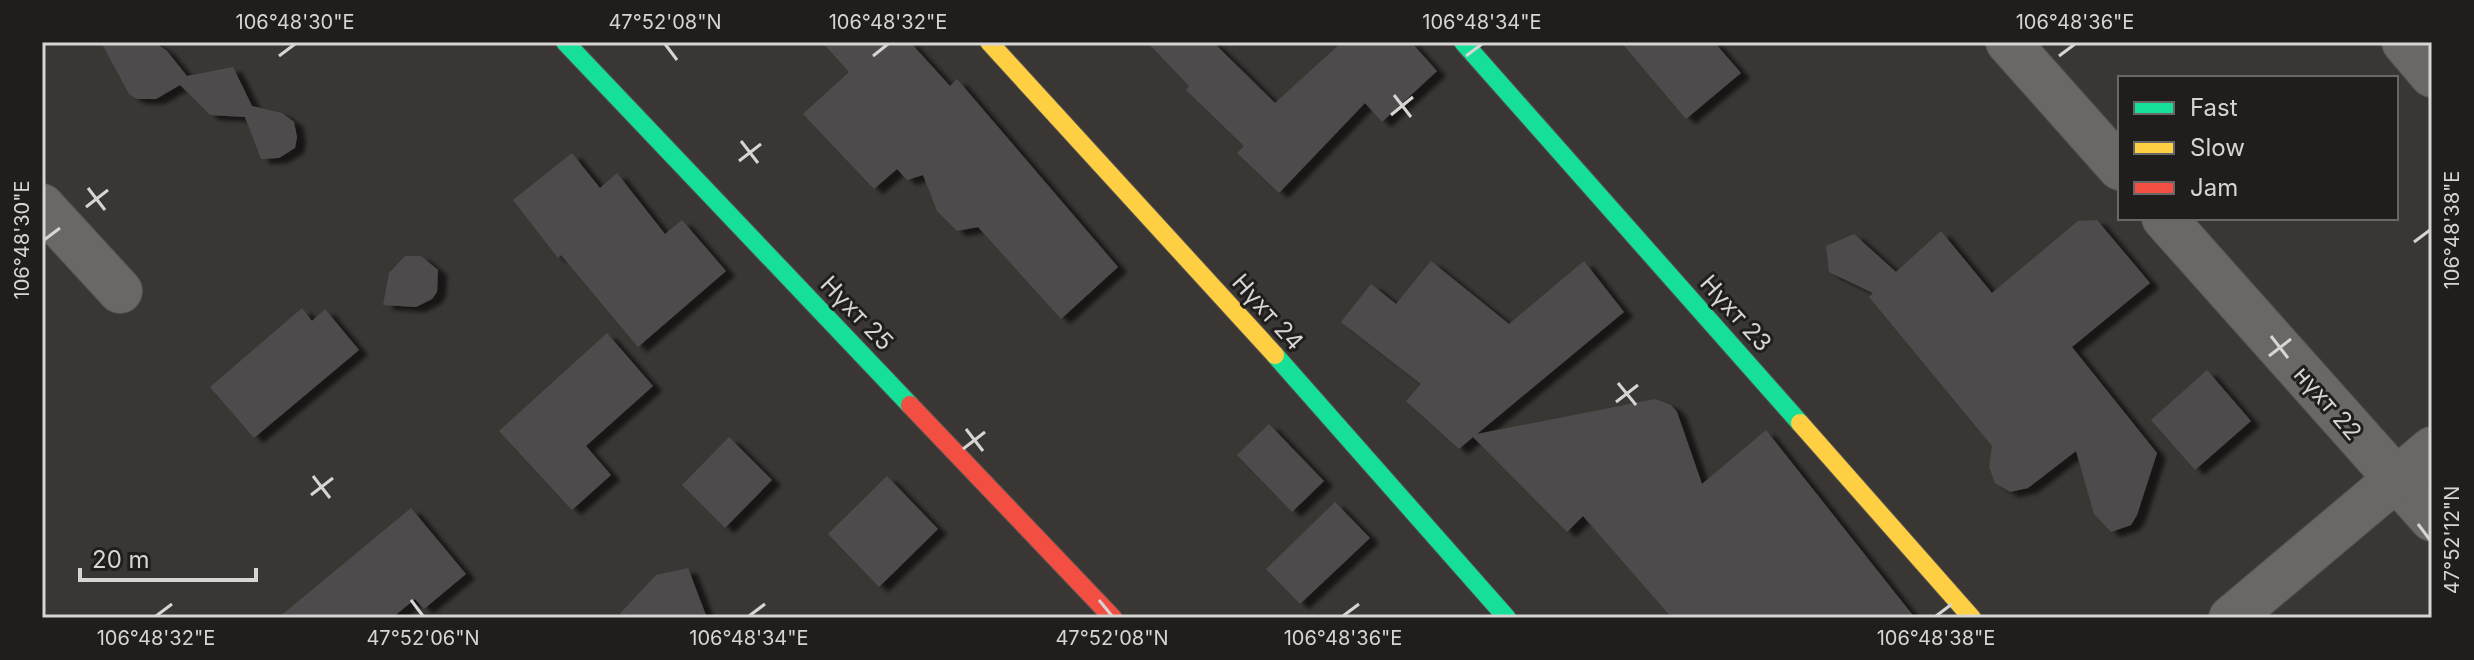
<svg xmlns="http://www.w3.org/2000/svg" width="2474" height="660" font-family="Inter,sans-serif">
<defs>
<filter id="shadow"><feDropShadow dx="9" dy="5" stdDeviation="2" flood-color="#0009"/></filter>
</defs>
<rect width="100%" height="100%" fill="#393634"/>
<g fill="#4d4c4b" filter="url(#shadow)">
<path d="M101,42H154L167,51L187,76L233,67L252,106L282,113L294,122L297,137L295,148L279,158L261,159L245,117L210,115L180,85L156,99H137L129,94Z"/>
<path d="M822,42H910L950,86L957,79L1118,267L1061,319L978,227L957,231L937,211L923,175L907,180L897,169L874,189L803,114L849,72Z"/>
<path d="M1147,42H1213L1275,103L1342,42H1411L1437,71L1382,122L1365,103L1279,193L1237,153L1244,146L1186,90L1189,86Z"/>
<path d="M1621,42H1714L1741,73L1686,119Z"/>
<path d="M572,153L600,188L617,173L665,234L682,220L726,271L638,347L561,255L558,258L513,200Z"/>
<path d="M2097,220L2150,283L2072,347L2157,453L2137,515L2131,525L2111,532L2094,514L2076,451L2028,488L2010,492L1995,483L1989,467L1992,446L1869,297L1873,293L1829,272L1826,246L1854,234L1896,272L1941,231L1992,293L2078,221Z"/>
<path d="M405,256H421L438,270L437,292L432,299L416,307L383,305L389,273Z"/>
<path d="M1431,261L1509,324L1584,261L1624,312L1477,434L1655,399L1671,405L1677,412L1702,484L1766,430L1915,618H1672L1583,516L1567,532L1473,437L1459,449L1406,401L1421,384L1341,322L1371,284L1396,304Z"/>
<path d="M302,308L312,321L325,309L359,350L254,438L210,387Z"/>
<path d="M607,333L653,386L586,446L611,475L572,510L499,431Z"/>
<path d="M2207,370L2251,421L2195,470L2151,420Z"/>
<path d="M1269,424L1324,481L1292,512L1237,455Z"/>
<path d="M729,437L772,480L725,528L682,485Z"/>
<path d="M887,476L938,529L879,587L828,534Z"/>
<path d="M1335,502L1370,538L1300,604L1266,569Z"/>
<path d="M411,508L466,574L424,609L415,599L392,618H278Z"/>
<path d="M688,568L707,618H616L656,575Z"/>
</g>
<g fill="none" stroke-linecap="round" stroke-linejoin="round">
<defs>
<g id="street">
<path d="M2008,42L2120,168"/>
<path d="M2404,42L2432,75"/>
<path d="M42,206L120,291"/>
<path d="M2164,218L2432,519"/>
<path d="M2231,618L2432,449"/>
</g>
<g id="fast">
<path d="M565,42L910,405"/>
<path d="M1463,42L1800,423"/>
<path d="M1275,355L1507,618"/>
</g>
<g id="slow">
<path d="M989,42L1275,355"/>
<path d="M1800,423L1972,618"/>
</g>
<path id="jam" d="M910,405L1113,618"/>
</defs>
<use href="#street" stroke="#545250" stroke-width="46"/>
<use href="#fast" stroke="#545250" stroke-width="20"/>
<use href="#slow" stroke="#545250" stroke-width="20"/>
<use href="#jam" stroke="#545250" stroke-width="20"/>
<use href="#street" stroke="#6a6867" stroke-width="44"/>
<use href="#fast" stroke="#16e098" stroke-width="18"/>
<use href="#slow" stroke="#ffcf43" stroke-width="18"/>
<use href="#jam" stroke="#f24e42" stroke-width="18"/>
</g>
<path fill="none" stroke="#d7d5d3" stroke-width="3" d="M665,44L677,60M279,56L295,44M873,56L888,44M1466,56L1482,44M2059,56L2075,44M1394,95L1411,117M1391,115L1413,97M741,141L758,163M739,161L761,144M88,188L105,210M86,207L108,190M44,240L60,228M2414,242L2430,230M2271,336L2288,358M2269,356L2291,339M1618,383L1636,405M1616,402L1638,385M966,429L983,451M963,449L985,432M313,476L330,498M311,495L333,478M2418,524L2430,540M411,600L423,616M1099,600L1112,616M156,616L172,604M749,616L765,604M1343,616L1359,604M1936,616L1952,604"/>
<g text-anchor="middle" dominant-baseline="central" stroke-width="6" stroke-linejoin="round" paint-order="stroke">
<g font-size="24" fill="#d7d5d3" stroke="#201e1d">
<text transform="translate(1268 312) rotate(48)">Нүхт 24</text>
<text transform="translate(857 313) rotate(46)">Нүхт 25</text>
<text transform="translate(1736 313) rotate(48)">Нүхт 23</text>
<text transform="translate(2328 403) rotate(49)">нүхт 22</text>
</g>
</g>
<rect width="2474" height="660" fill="none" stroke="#201e1d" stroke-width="88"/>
<rect x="2118" y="76" width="280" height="144" fill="#201e1d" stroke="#696766" stroke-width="2"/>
<rect x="2134" y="102" width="40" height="12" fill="#16e098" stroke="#696766" stroke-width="2"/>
<text x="2190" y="116" font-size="24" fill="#d7d5d3">Fast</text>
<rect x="2134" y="142" width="40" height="12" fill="#ffcf43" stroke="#696766" stroke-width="2"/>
<text x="2190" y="156" font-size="24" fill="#d7d5d3">Slow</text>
<rect x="2134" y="182" width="40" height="12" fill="#f24e42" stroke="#696766" stroke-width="2"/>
<text x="2190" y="196" font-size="24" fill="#d7d5d3">Jam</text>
<path d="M80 568v12h176v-12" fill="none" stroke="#d7d5d3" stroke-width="4"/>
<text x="92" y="568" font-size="24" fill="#d7d5d3" stroke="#201e1d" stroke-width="6" paint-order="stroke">20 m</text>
<rect x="44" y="44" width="2386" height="572" fill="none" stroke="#d7d5d3" stroke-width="3"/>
<g font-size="20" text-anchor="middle" fill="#d7d5d3">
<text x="295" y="29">106°48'30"E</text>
<text x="665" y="29">47°52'08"N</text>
<text x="888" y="29">106°48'32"E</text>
<text x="1482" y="29">106°48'34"E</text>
<text x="2075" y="29">106°48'36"E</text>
<text transform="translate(2452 230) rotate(-90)" y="7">106°48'38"E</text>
<text transform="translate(22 240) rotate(-90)" y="7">106°48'30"E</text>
<text transform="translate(2452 540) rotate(-90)" y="7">47°52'12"N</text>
<text x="156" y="645">106°48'32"E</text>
<text x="423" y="645">47°52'06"N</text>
<text x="749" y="645">106°48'34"E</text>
<text x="1112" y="645">47°52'08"N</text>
<text x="1343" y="645">106°48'36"E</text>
<text x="1936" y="645">106°48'38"E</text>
</g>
</svg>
